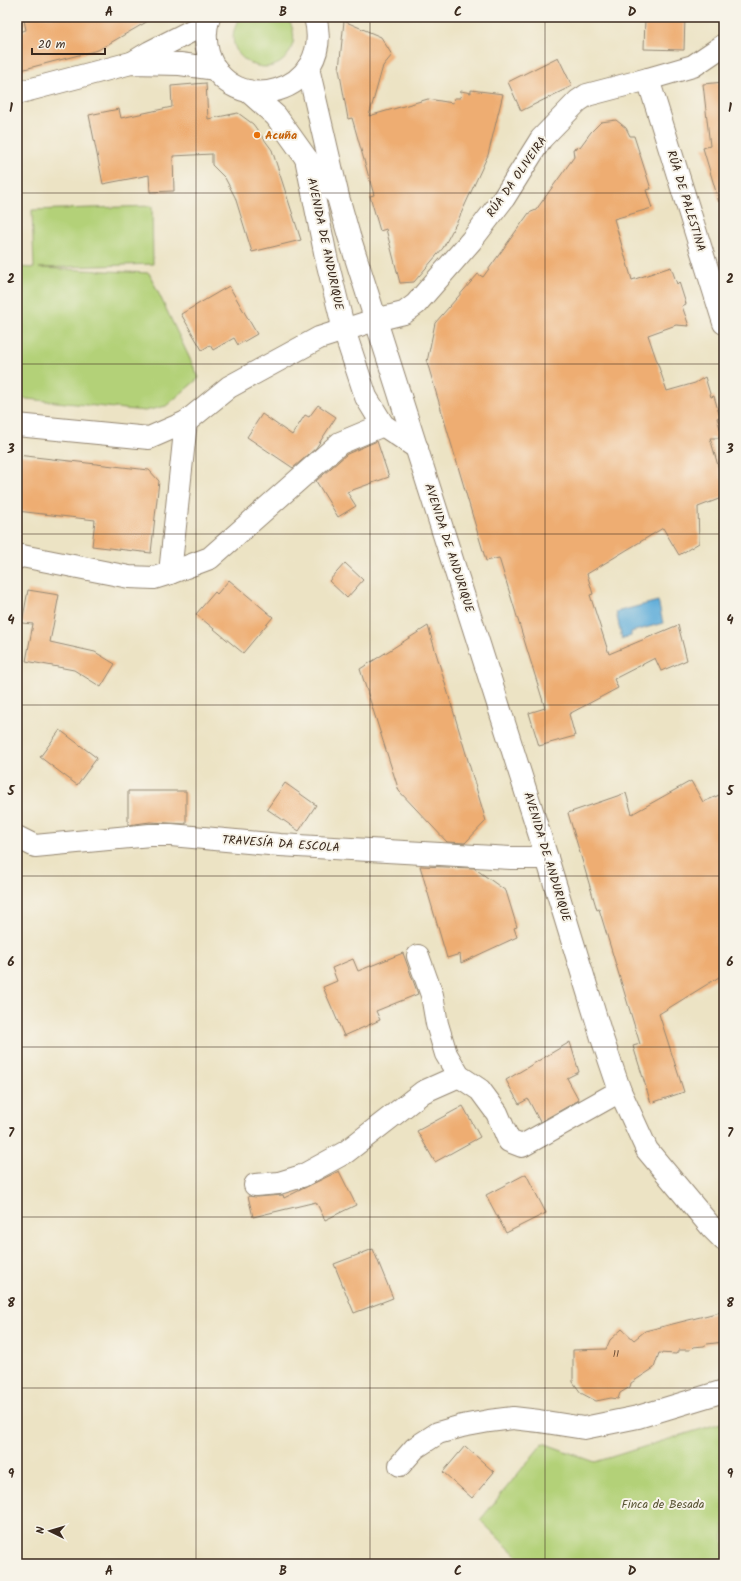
<svg xmlns="http://www.w3.org/2000/svg" width="741" height="1581" font-family="Kalam,sans-serif">
<rect width="100%" height="100%" fill="#f7f3e8"/>
<filter id="ink" filterUnits="userSpaceOnUse"><feTurbulence type="fractalNoise" baseFrequency=".025" numOctaves="2"/><feDisplacementMap in="SourceGraphic" scale="8" xChannelSelector="R" yChannelSelector="G"/><feConvolveMatrix kernelMatrix="1 2 1 2 8 2 1 2 1" color-interpolation-filters="sRGB"/></filter>
<filter id="wash" filterUnits="userSpaceOnUse"><feTurbulence type="fractalNoise" baseFrequency=".012" numOctaves="4" result="noise"/><feDisplacementMap in="SourceGraphic" scale="16" xChannelSelector="R" yChannelSelector="G"/><feGaussianBlur stdDeviation="0.9" result="paint"/><feColorMatrix in="noise" values="0 0 0 0 0 0 0 0 0 0 0 0 0 0 0 0 0 1.4 0 .05"/><feComposite in="paint" operator="in"/></filter>
<g filter="url(#wash)">
<rect width="100%" height="100%" fill="#ece3c4"/>
<g fill="#b3d178" stroke="#777e4b">
<path d="M241,17H286C292,23 295,34 293,43C280,92 210,57 241,17Z"/>
<path d="M152,206L153,264L39,268L149,273L199,378L166,406L145,411L17,398V267L34,268L32,210Z"/>
<path d="M724,1422V1564H525L480,1520L543,1443L595,1462Z"/>
</g>
<path fill="#60aeda" stroke="#4e6c7c" d="M658,601L663,623L631,632V636L622,639L616,612Z"/>
<g id="blocks">
<g fill="#eead72">
<path d="M34,17H155L98,50L17,71V32L26,30L24,20Z"/>
<path d="M645,17H685L684,50L644,49Z"/>
<path d="M344,21L381,37L392,55L383,66L369,116L428,99L453,103L454,98H460L461,91L471,93V90L503,94L488,155L459,218L443,248L414,282L400,283L386,229L380,231L370,196L374,195L352,118L348,119L339,69Z"/>
<path d="M558,57L572,86L521,111L508,82Z"/>
<path d="M724,82V201L719,202L703,148L710,146L703,84Z"/>
<path d="M206,83L208,119L238,113L253,124L272,150L301,240L252,252L235,197L225,178L212,165V154L173,156L174,191L150,192L149,175L103,184L89,115L119,109L121,118L172,107L171,86Z"/>
<path d="M616,120L626,128L630,136H634L651,189L646,190L652,208L614,219L632,280L671,267L677,284L679,282L686,304L682,306L689,326L676,325L648,335L667,391L695,383L705,377L711,397L714,396L720,417L717,418L722,435L719,436L720,438H710L724,486V497L698,507L699,543L679,555L663,528L587,574L593,594L590,595L609,654L678,625L687,660L661,671L655,658L614,679L618,688L569,714L575,736L539,746L529,713L545,708L499,558L486,561L427,362L435,323L478,274L483,277L529,213L536,210L574,157L573,149L580,147L591,132L601,122Z"/>
<path d="M229,286L257,334L238,345L234,338L213,350L210,345L202,350L181,314Z"/>
<path d="M318,405L336,417L316,448L293,468L247,437L262,414L292,435L305,415L309,417Z"/>
<path d="M377,441L389,477L347,492L356,506L338,517L316,481L347,454Z"/>
<path d="M17,455L149,470L159,481L151,553L92,546L95,520L17,511Z"/>
<path d="M345,563L363,580L347,598L329,581Z"/>
<path d="M229,580L273,617L243,653L196,614L215,592L217,594Z"/>
<path d="M28,590L59,595L50,642L95,652L115,664L101,687L74,670L26,661L33,624L22,623Z"/>
<path d="M428,626L486,821L465,843L447,842L399,791L360,669Z"/>
<path d="M60,730L97,758L77,785L40,757Z"/>
<path d="M691,781L703,802L724,793V974L659,1014L684,1092L651,1103L633,1046L640,1044L599,909L597,910L568,813L626,793L632,814Z"/>
<path d="M285,783L316,805L299,831L267,809Z"/>
<path d="M128,791H186V824L150,822L128,825Z"/>
<path d="M420,866L474,868L506,891L517,927L514,928L517,937L461,963L460,954L447,958Z"/>
<path d="M403,953L418,994L376,1011L380,1020L344,1036L323,987L337,981L332,968L353,959L358,971Z"/>
<path d="M570,1042L579,1072L567,1078L579,1100L540,1122L528,1099L519,1104L506,1080Z"/>
<path d="M463,1106L480,1137L435,1162L417,1131Z"/>
<path d="M339,1171L356,1205L325,1220L316,1202L253,1217L248,1196L256,1197L283,1195L284,1198Z"/>
<path d="M526,1174L546,1213L506,1233L486,1195Z"/>
<path d="M373,1249L393,1298L354,1313L334,1264Z"/>
<path d="M724,1311V1342L707,1344L704,1346L693,1347L690,1350H679L676,1354L659,1353L654,1368L631,1383L630,1387L620,1393L618,1399L611,1398L596,1401L581,1393L573,1382V1350L606,1349L610,1340L622,1329L634,1340L645,1331Z"/>
<path d="M465,1446L494,1472L472,1498L443,1472Z"/>
</g>
</g>
</g>
<g filter="url(#ink)">
<use href="#blocks" fill-opacity="0" stroke="#948671" stroke-width="1"/>
<g fill="none" stroke-linecap="round" stroke-linejoin="round">
<defs>
<g id="minor">
<path d="M648,79L724,323"/>
<path d="M306,158L326,257L344,330L366,397L383,425L417,448"/>
<path d="M17,425L149,438L186,422L229,387L319,338L375,320L404,313L416,304L471,241L504,198L541,139L578,101L587,95L648,79L693,66L724,45"/>
<path d="M17,558L22,556L129,577L154,578L170,573L186,422"/>
<path d="M170,573L210,558L340,443L383,425"/>
<path d="M17,837L35,846L150,835H171L280,845L511,858H547"/>
<path d="M418,956L432,995L437,1024L446,1054L459,1076L480,1090L497,1113L509,1141L522,1146L620,1091"/>
<path d="M255,1185L279,1183L302,1176L346,1152L423,1092L459,1076"/>
<path d="M400,1465L415,1448L438,1433L462,1426L489,1421L513,1418L539,1421L584,1428L638,1417L724,1391"/>
</g>
<g id="tertiary">
<path d="M132,63L150,52L207,23"/>
<path d="M17,93L131,63L180,64L216,69"/>
</g>
<g id="secondary">
<path d="M209,17C205,28 205,41 208,53C229,122 336,94 315,17"/>
<path d="M308,68L338,197L349,236L547,858L602,1038L620,1091L647,1150L712,1228L724,1240"/>
<path d="M248,91L276,116L306,158L335,193"/>
</g>
</defs>
<use href="#minor" stroke="#948671" stroke-width="24"/>
<use href="#tertiary" stroke="#948671" stroke-width="24"/>
<use href="#secondary" stroke="#948671" stroke-width="24"/>
<use href="#minor" stroke="#fff" stroke-width="22"/>
<use href="#tertiary" stroke="#fff" stroke-width="22"/>
<use href="#secondary" stroke="#fff" stroke-width="22"/>
</g>
</g>
<path fill="none" stroke="#3b2a1e" stroke-width="1" stroke-opacity="0.55" d="M196,17V1564M370,17V1564M545,17V1564M17,193H724M17,364H724M17,534H724M17,705H724M17,876H724M17,1047H724M17,1217H724M17,1388H724"/>
<circle fill="#e8710a" stroke="#f7f3e8" stroke-width="1.5" cx="257" cy="135" r="4"/>
<g text-anchor="middle" dominant-baseline="central" stroke-width="4" stroke-linejoin="round" paint-order="stroke">
<g font-size="10" fill="#684b33">
<text x="616" y="1354">11</text>
</g>
<g font-size="12" font-weight="bold" fill="#c56008" stroke="#f7f3e8" text-anchor="start">
<text x="265" y="135">Acuña</text>
</g>
<g font-size="12" fill="#3b2a1e" stroke="#f7f3e8">
<text transform="translate(517 177) rotate(-55)">RÚA DA OLIVEIRA</text>
<text transform="translate(686 201) rotate(73)">RÚA DE PALESTINA</text>
<text transform="translate(325 244) rotate(78)">AVENIDA DE ANDURIQUE</text>
<text transform="translate(449 548) rotate(72)">AVENIDA DE ANDURIQUE</text>
<text transform="translate(281 844) rotate(4)">TRAVESÍA DA ESCOLA</text>
<text transform="translate(547 857) rotate(73)">AVENIDA DE ANDURIQUE</text>
</g>
<g font-size="12" fill="#595434" stroke="#f7f3e8">
<text x="663" y="1504">Finca de Besada</text>
</g>
</g>
<rect width="741" height="1581" fill="none" stroke="#f7f3e8" stroke-width="44"/>
<g transform="translate(50 1531) rotate(275)" stroke="#f7f3e8" stroke-width="3" paint-order="stroke">
<path d="M0-3L7 15L0 10L-7 15Z" fill="#3b2a1e"/>
<text y="-6" font-size="11" font-weight="bold" text-anchor="middle" fill="#3b2a1e">N</text>
</g>
<path d="M32 48v6h73v-6" fill="none" stroke="#3b2a1e" stroke-width="2"/>
<text x="38" y="48" font-size="12" fill="#3b2a1e" stroke="#f7f3e8" stroke-width="3" paint-order="stroke">20 m</text>
<rect x="22" y="22" width="697" height="1537" fill="none" stroke="#3b2a1e" stroke-width="1.5"/>
<g font-size="13" text-anchor="middle" font-weight="bold" fill="#3b2a1e">
<text x="109" y="16">A</text>
<text x="283" y="16">B</text>
<text x="458" y="16">C</text>
<text x="632" y="16">D</text>
<text x="11" y="112">1</text>
<text x="730" y="112">1</text>
<text x="11" y="283">2</text>
<text x="730" y="283">2</text>
<text x="11" y="453">3</text>
<text x="730" y="453">3</text>
<text x="11" y="624">4</text>
<text x="730" y="624">4</text>
<text x="11" y="795">5</text>
<text x="730" y="795">5</text>
<text x="11" y="966">6</text>
<text x="730" y="966">6</text>
<text x="11" y="1137">7</text>
<text x="730" y="1137">7</text>
<text x="11" y="1307">8</text>
<text x="730" y="1307">8</text>
<text x="11" y="1478">9</text>
<text x="730" y="1478">9</text>
<text x="109" y="1575">A</text>
<text x="283" y="1575">B</text>
<text x="458" y="1575">C</text>
<text x="632" y="1575">D</text>
</g>
</svg>
